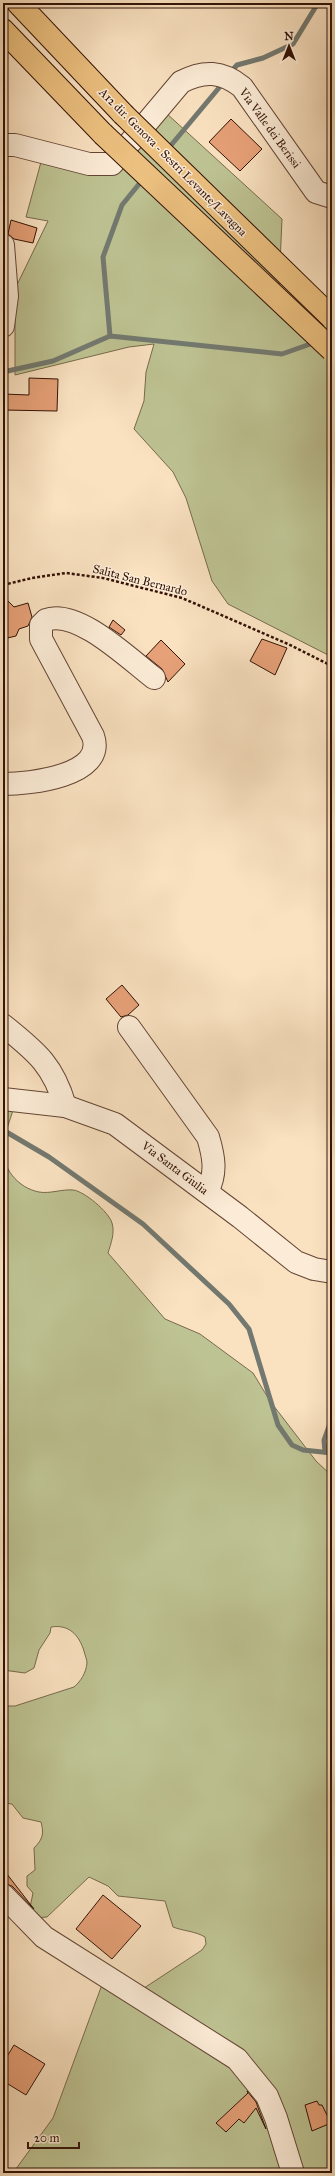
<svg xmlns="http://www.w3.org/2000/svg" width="335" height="2176" font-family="'IM FELL Great Primer',serif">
<rect width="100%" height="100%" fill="#fae2c1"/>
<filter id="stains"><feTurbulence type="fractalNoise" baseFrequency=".005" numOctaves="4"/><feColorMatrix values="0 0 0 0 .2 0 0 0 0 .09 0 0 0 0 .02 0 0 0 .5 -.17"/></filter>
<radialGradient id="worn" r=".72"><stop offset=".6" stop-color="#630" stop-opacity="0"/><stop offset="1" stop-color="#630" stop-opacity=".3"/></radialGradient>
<g fill="#bec393" stroke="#786a4c">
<path d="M165,112L282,219L279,286L299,332L332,313V657L228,604L212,581L186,498L173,472L134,429L144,401L146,372L154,344L129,347L15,375V289L48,221L26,217L41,162L83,173Z"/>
<path d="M3,1108L13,1110C10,1121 4,1134 3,1145C1,1168 18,1188 39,1192C50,1194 62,1189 73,1190C84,1191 109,1212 112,1223C115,1233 111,1243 108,1253L165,1319L200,1334L253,1373L270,1401L316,1461L332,1476V2173H13L53,2118L103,1982L138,1992L202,1950L206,1944L205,1937C195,1931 183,1931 173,1927L165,1901L118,1896L108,1886L89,1877L47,1917L36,1918L29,1912L33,1893L27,1886V1876L35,1870L34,1848C43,1839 44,1834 41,1822L23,1818L12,1804L3,1803V1706H15L74,1687C81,1681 86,1673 87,1663C87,1660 85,1655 84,1651C79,1635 69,1624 51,1627L50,1633L39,1650L34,1668L25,1673L3,1670Z"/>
</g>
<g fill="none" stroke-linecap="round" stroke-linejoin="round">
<g stroke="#737970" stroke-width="5">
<path d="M230,73L237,65L263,58L293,44L318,3"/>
<path d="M167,150L223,83"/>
<path d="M110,336L103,257L122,205L144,178"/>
<path d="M3,372L53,361L110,336L282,354L316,342"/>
<path d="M3,1130L49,1157L143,1224L229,1304L249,1329L278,1425L292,1445L303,1450L332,1453"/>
<path d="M325,1452L324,1440L332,1418"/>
</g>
</g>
<g fill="#e7a178" stroke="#321206">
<path d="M231,119L262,149L240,171L209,142Z"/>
<path d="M11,220L37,228L33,243L14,239L8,234Z"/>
<path d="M29,378L58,379L57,411L3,410V394L29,395Z"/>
<path d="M3,596L14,607L28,603L32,617L28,626L19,629L16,636L3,639Z"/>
<path d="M113,620L125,630L121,635L109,627Z"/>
<path d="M262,639L287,648L275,675L250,661Z"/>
<path d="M161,640L185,664L168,682L162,669L146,656Z"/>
<path d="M122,985L139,1005L128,1015L121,1017L106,999Z"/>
<path d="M3,1869L34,1909L12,1886L3,1883Z"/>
<path d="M103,1895L141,1926L112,1959L76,1929Z"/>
<path d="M14,2045L45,2064L26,2095L3,2081V2063Z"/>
<path d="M247,2091L256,2102L266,2129L256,2108L244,2123L239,2119L226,2132L216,2123L248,2093Z"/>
<path d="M317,2101L319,2105H322L331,2123L312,2131L305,2105Z"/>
</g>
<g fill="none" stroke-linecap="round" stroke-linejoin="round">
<defs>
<g id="minor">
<path d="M3,145H15L89,164H112L181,82C204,70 222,71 242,87L316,192L332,197"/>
<path d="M3,245L7,296L3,326"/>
<path d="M3,784C29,784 107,776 93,736L41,639V625L46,620C77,608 129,659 154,678"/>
<path d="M3,1025C35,1051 53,1064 65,1106"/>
<path d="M129,1027L208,1137C214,1157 217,1173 207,1192"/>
<path d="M3,1099L65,1106L115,1124L240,1217L296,1262L314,1269L332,1272"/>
<path d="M3,1895L44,1937L237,2059L267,2096L276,2118L293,2173"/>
</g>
<g id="highway">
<path d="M18,3L123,114"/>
<path d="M3,30L103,134"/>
</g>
</defs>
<use href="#minor" stroke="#644635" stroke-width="24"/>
<use href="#highway" stroke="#321206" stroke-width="24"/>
<path stroke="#321206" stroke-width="2.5" stroke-dasharray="3 2" stroke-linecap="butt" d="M3,585L32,578L66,573L103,578L182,598L288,644L332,666"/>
<use href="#minor" stroke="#fcecd7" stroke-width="22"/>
<use href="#highway" stroke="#edc180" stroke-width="22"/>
<defs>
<g id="highway-bridge">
<path d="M123,114L332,318"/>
<path d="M103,134L332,350"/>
</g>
</defs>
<use href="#highway-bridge" stroke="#321206" stroke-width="24" stroke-linecap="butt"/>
<use href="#highway-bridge" stroke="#edc180" stroke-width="22"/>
</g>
<g text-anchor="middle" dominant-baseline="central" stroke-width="3" stroke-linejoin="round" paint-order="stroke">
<g font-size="12" fill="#321206" stroke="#fcecd7">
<text transform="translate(270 128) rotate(54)">Via Valle dei Berissi</text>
<text transform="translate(173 162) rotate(45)">A12 dir. Genova - Sestri Levante/Lavagna</text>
<text transform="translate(140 580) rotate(14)">Salita San Bernardo</text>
<text transform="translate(175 1168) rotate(37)">Via Santa Giulia</text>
</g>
</g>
<rect width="335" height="2176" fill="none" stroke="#fae2c1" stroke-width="16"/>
<rect x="4" y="4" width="327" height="2168" fill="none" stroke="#321206" stroke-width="2"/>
<rect x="8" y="8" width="319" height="2160" fill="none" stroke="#321206"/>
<g transform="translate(289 46)" stroke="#fcecd7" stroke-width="3" paint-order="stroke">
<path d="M0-3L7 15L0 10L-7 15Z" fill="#321206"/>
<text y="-6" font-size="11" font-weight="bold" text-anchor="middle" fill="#321206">N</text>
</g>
<path d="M28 2142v6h51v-6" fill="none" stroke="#321206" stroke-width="2"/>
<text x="34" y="2142" font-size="12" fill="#321206" stroke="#fcecd7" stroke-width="3" paint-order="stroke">20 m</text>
<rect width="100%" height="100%" filter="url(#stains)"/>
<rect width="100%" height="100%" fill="url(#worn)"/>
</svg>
